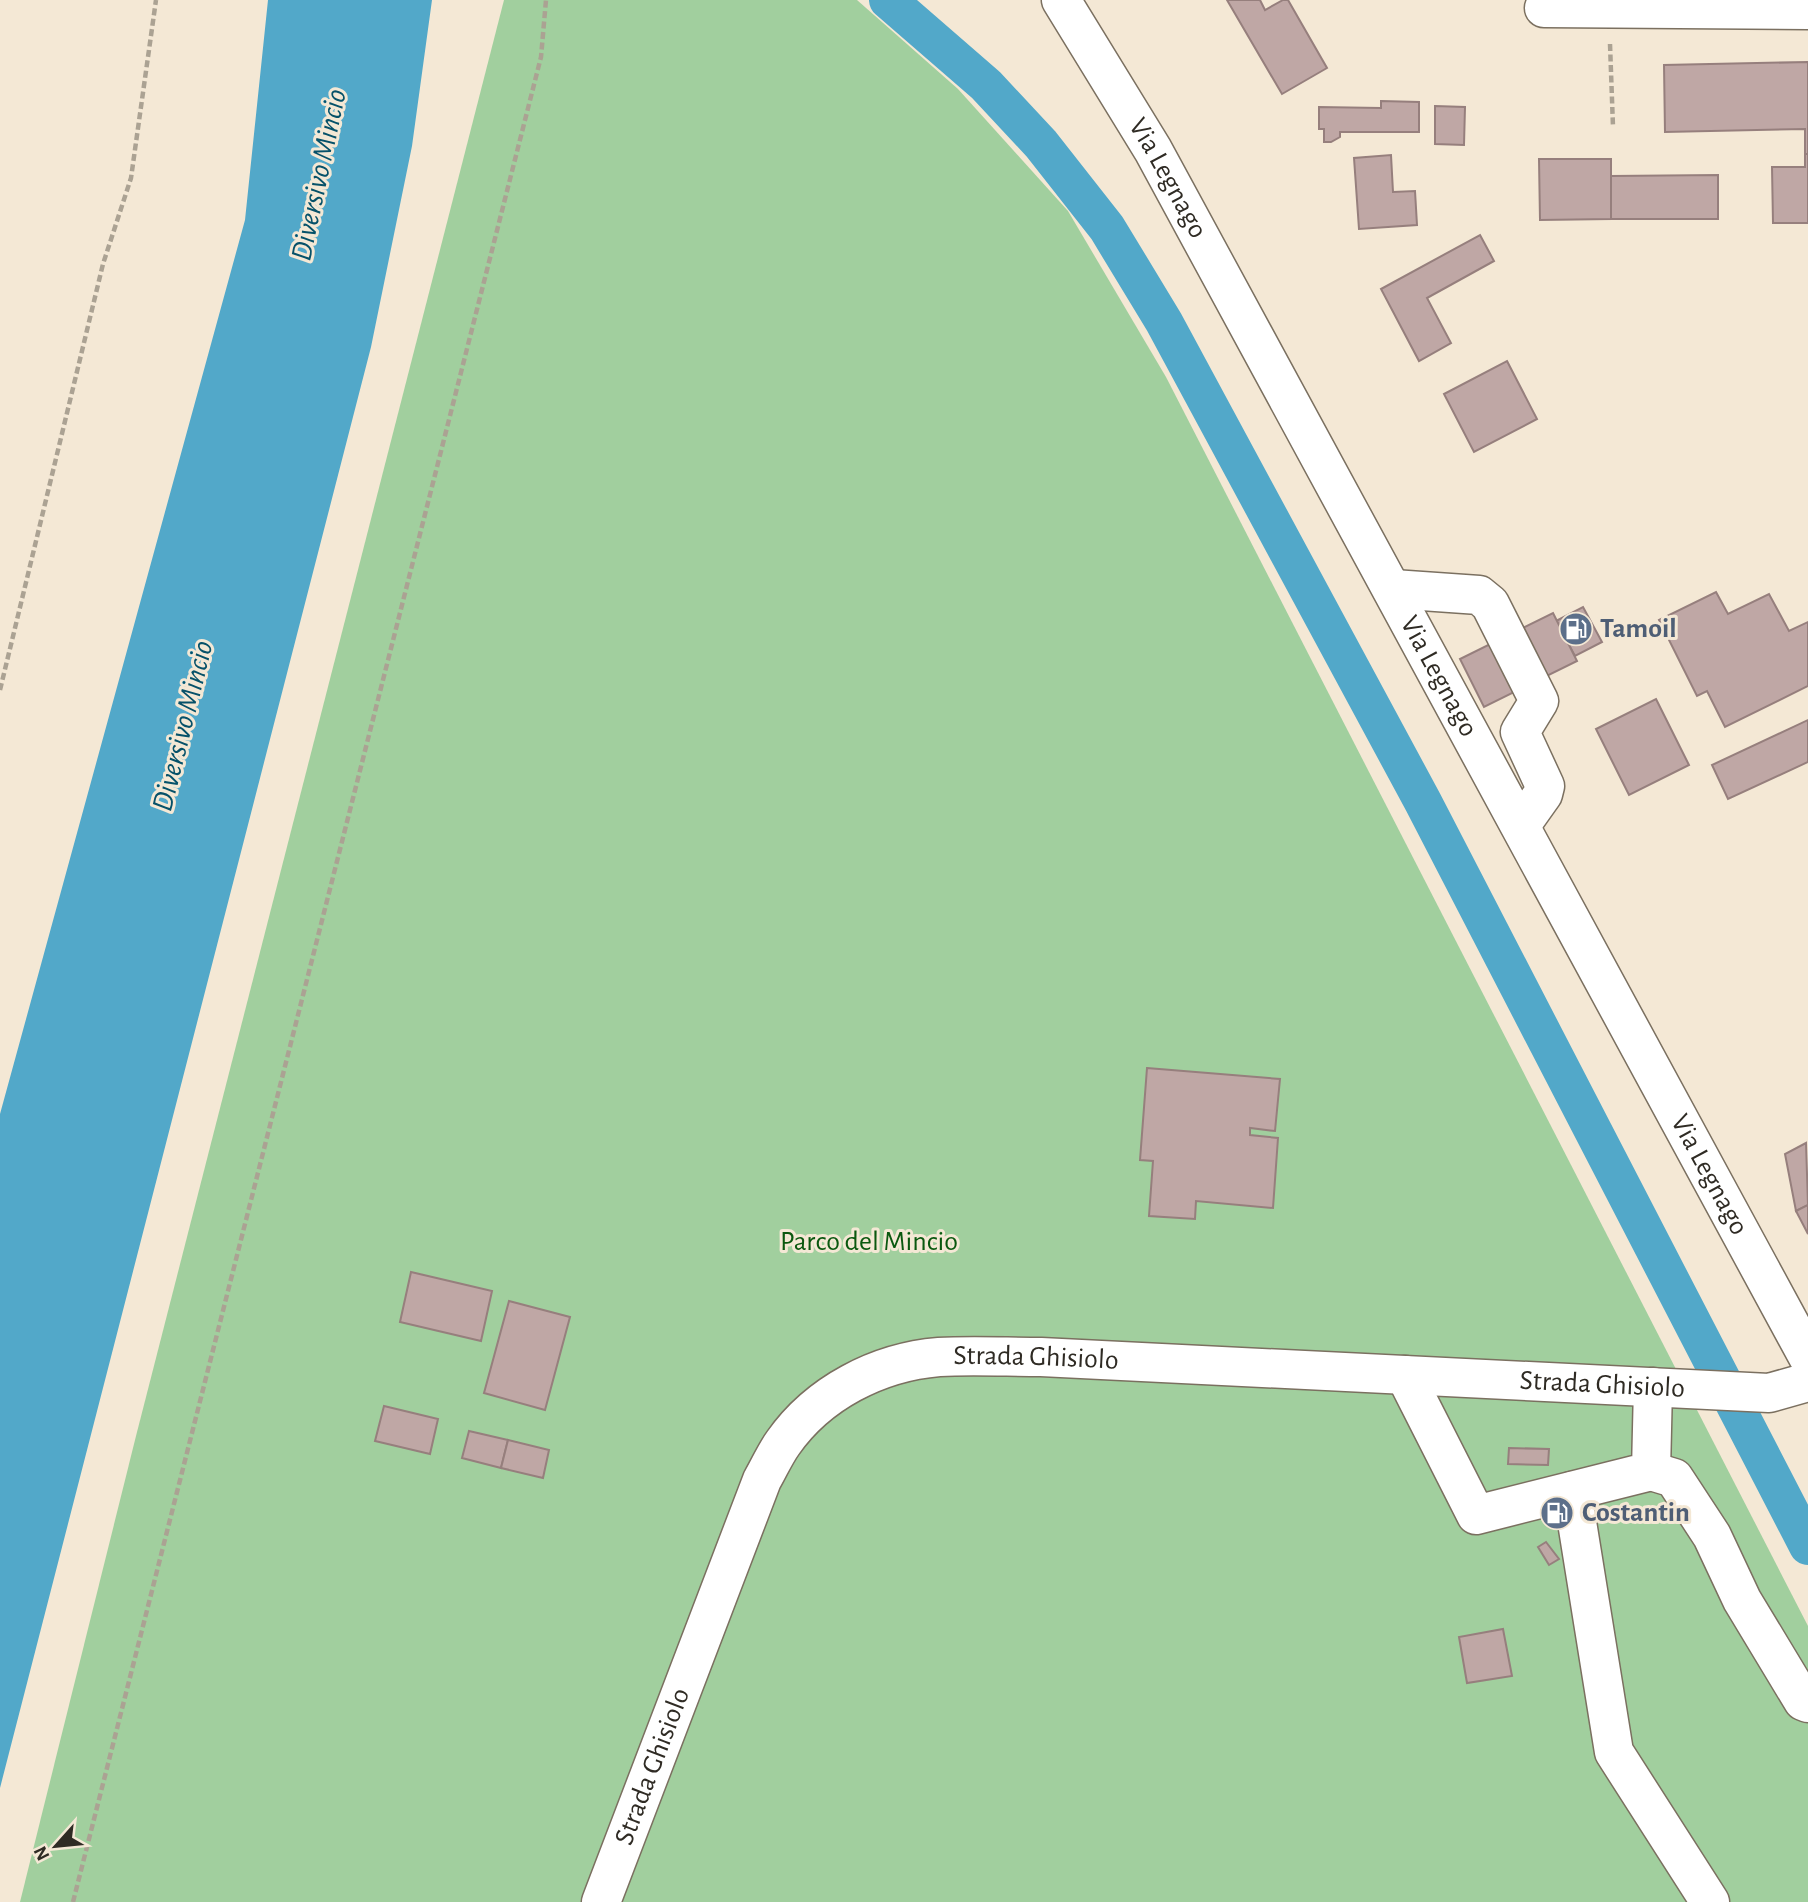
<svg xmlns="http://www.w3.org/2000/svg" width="1808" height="1902" font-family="'Alegreya Sans',sans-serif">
<rect width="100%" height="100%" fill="#f4e8d5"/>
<path fill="#a1cf9e" d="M504,0H857L958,89L1068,211L1166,377L1808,1626V1902H20L136,1436Z"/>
<path fill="#52a8c9" d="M268,0H432L412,146L371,347L0,1788V1114L245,220Z"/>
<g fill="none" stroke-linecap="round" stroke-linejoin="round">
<path stroke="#52a8c9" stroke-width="38" d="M888,0L986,85L1041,144L1107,228L1164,322L1423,802L1808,1546"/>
</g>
<g fill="#bfa7a5" stroke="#967f7d" stroke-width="2">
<path d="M1227,0H1260L1265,10L1283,0H1288L1327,68L1282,94Z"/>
<path d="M1808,62V154H1805V129L1665,132L1664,65Z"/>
<path d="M1381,101L1419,102V132H1340V137L1331,142H1324V129H1319V107L1381,108Z"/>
<path d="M1435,106L1465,107L1464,145L1435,144Z"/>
<path d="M1805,154H1808V223H1773L1772,167H1805Z"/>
<path d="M1391,155L1393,192L1415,191L1417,225L1359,229L1354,158Z"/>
<path d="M1539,159H1611V219L1540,220Z"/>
<path d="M1718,175V219H1611V176Z"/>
<path d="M1480,235L1494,261L1427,298L1451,343L1419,361L1381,289Z"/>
<path d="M1507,361L1537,419L1474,452L1444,394Z"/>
<path d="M1716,592L1728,614L1769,594L1789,631L1808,622V686L1725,727L1707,691L1697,696L1659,620Z"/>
<path d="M1583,607L1602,642L1575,656L1556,621Z"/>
<path d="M1553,613L1577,661L1484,707L1460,659Z"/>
<path d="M1656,699L1689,765L1629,795L1596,729Z"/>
<path d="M1808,720V762L1728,799L1712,765Z"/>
<path d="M1147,1068L1280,1079L1275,1131L1250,1128V1135L1278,1138L1273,1208L1196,1201L1195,1219L1149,1216L1153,1161L1140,1160Z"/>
<path d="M1806,1143L1808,1205L1796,1211L1785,1154Z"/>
<path d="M1808,1205V1234L1796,1211Z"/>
<path d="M411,1272L492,1291L481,1341L400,1322Z"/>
<path d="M509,1301L570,1317L545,1410L484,1393Z"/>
<path d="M384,1406L438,1419L430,1454L375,1441Z"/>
<path d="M469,1431L508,1440L501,1468L462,1458Z"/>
<path d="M508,1440L549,1450L543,1478L501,1468Z"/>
<path d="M1509,1448L1549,1449L1548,1465L1508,1464Z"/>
<path d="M1546,1542L1559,1559L1549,1565L1538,1547Z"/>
<path d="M1503,1629L1512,1676L1467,1683L1459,1637Z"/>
</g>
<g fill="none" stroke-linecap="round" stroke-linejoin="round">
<defs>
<g id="minor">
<path d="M1544,8L1808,10"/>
<path d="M1393,589L1479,595L1490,604L1539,701L1520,732L1545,786L1543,794L1521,825"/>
<path d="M1405,1375L1476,1515L1651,1471L1653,1387"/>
<path d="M1651,1471L1674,1478L1712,1536L1742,1600L1803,1701L1808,1703"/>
<path d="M1572,1491L1614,1752L1710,1902"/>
<path id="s1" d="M601,1902L762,1480C769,1468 775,1454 783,1443C818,1393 878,1362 939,1357C972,1355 1007,1357 1041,1357L1769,1393L1808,1382"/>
</g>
<g id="major">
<path id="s2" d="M1061,0L1153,150L1808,1357"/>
</g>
</defs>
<use href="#minor" stroke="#7b7060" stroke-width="41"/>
<use href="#major" stroke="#7b7060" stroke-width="41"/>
<g stroke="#aba293" stroke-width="4.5" stroke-dasharray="7 3.5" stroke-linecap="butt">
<path d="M1610,44L1613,127"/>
<path d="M0,690L103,264L131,178L156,0"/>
<path d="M73,1902L541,57L546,0"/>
</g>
<use href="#minor" stroke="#fff" stroke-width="38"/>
<use href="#major" stroke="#fff" stroke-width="38"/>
</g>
<defs>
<symbol id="fuel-disc" viewBox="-11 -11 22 22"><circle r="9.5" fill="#5c6f8a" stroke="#f4e8d5"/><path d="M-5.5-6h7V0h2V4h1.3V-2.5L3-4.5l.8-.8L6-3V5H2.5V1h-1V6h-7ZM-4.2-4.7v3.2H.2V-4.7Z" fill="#fff"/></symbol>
</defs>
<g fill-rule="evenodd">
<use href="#fuel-disc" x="1557" y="610" width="38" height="38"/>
<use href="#fuel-disc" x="1538" y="1494" width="38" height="38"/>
</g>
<g text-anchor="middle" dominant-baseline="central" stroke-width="6" stroke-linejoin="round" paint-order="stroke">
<g font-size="28" fill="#2f2b24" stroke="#f4e8d5">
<text stroke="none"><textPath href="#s2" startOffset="208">Via Legnago</textPath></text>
<text stroke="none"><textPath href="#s2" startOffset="775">Via Legnago</textPath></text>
<text stroke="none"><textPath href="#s2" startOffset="1342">Via Legnago</textPath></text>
<text stroke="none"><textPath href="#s1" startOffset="775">Strada Ghisiolo</textPath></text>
<text stroke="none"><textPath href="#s1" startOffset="1342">Strada Ghisiolo</textPath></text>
<text stroke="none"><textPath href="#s1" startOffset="145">Strada Ghisiolo</textPath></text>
</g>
<g font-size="28" font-weight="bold" fill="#4e5e75" stroke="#f4e8d5" text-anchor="start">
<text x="1600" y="629">Tamoil</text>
<text x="1582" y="1513">Costantin</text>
</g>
<g font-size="28" fill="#0a580f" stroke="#f4e8d5">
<text x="869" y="1242">Parco del Mincio</text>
</g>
<g font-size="30" font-style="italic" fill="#065169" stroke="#f4e8d5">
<text transform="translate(319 175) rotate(-78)">Diversivo Mincio</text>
<text transform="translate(183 726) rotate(-76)">Diversivo Mincio</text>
</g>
</g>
<g transform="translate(56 1846) rotate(243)" stroke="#f4e8d5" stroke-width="5" paint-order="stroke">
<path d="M0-5L12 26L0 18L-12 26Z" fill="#2f2b24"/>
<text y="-10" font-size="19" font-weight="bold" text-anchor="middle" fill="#2f2b24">N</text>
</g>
</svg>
